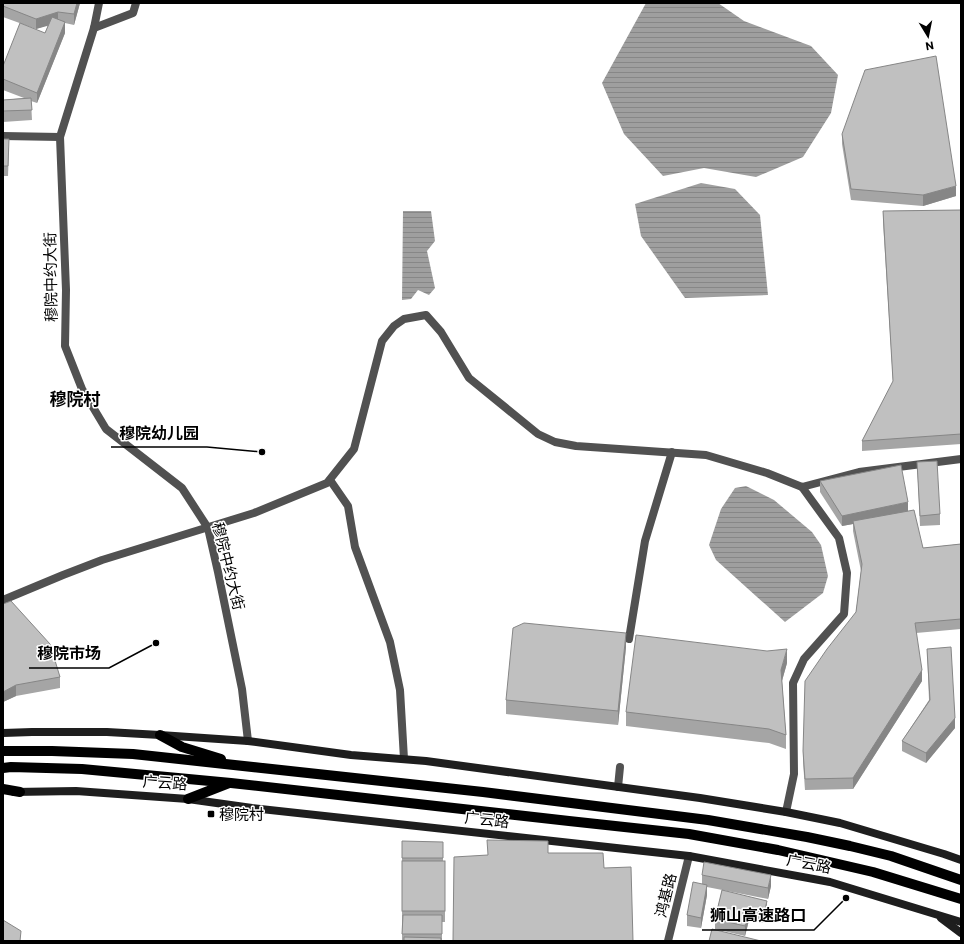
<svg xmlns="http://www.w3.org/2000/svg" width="964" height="944" font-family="Commissioner,'Noto Sans SC',sans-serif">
<defs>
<pattern id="water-rules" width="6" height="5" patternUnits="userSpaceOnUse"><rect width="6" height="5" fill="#9f9f9f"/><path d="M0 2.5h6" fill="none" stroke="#878787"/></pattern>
</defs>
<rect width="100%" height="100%" fill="#fff"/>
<g fill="url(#water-rules)">
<path d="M646,3H718L744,21L811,46L838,75L831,113L803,157L756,177L704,168L663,176L624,134L602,83Z"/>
<path d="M701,183L735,189L760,215L768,295L685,298L641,236L635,204Z"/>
<path d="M403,211H431L435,241L427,251L435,288L429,295L418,290L411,299L402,300Z"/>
<path d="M746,486L774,500L812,532L821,545L828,576L823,593L785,622L716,560L709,545L721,509L735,488Z"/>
</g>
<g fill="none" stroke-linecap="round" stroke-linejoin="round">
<g stroke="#515151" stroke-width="8">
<path d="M99,3L94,28L60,137L66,290L65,346L82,389L106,429L182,488L208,528L218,572L242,689L248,741"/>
<path d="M94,28L133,13L136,3"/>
<path d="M3,136L60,137"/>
<path d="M330,480L348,506L355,547L390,642L400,690L404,759"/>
<path d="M3,600L63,575L102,560L254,513L327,483L354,449L382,341L394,326L404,319L426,315L441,332L469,378L538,434L555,442L576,446L706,455L767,473L802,487L859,472L961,459"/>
<path d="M629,639L645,541L672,452"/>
<path d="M618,787L620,767"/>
<path d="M786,812L794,774L793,683L804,659L844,614L847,573L839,538L802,487"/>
<path d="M668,941L689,856"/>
</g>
<g stroke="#1e1e1e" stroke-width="8">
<path d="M3,733L32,732H107L160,735L248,741L351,755L426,761L700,798L786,812L840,823L944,854L961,860"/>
<path d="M14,792L76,791L188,799L252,808L689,856L830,882L961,922"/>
<path d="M941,918L961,933"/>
</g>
<g stroke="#000" stroke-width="10">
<path d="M160,735L182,747L221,759"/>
<path d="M3,751H52L133,754L483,792L708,820L807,837L850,846L891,856L961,880"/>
<path d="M3,768L11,767L82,769L231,783L569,821L689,834L778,850L873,872L961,899"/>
<path d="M3,789L20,792"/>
<path d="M188,799L229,783"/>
</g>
</g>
<g fill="#a5a5a5">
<path d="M3,3H80L74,25L65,23V33L37,103L31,101L32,120L3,122V100L24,98L3,90V66L45,33L48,25L36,29L3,17Z"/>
<path d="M842,134L956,196L923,206L851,200L842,144Z"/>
<path d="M3,139L9,149L8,176H3Z"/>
<path d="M961,210V444L862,451V441L893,382L883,222V211Z"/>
<path d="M917,462L940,514V525L920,526Z"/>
<path d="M820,481L908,511L923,548L961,544V629L916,633L922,681L853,789L805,790L803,761V751L856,612L861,571L853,531V524L842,526L820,492Z"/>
<path d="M3,604L60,677V688L16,696L3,702Z"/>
<path d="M626,647L618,725L506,714V700Z"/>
<path d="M927,649L955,728L926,763L902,751V741L929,700Z"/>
<path d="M787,663L782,681L786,735V749L769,743L626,726V712Z"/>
<path d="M443,842V861H445V922H442V941H402V858Z"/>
<path d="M702,875L771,886L768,899L707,887V895L701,928L687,926V915L702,884Z"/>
<path d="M722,890L767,911L764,923L749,920L745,936L715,929V919Z"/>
</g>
<g fill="#868686">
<path d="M77,3H80L74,25V14Z"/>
<path d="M58,12V23L36,29V19Z"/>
<path d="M65,22V33L37,103V93Z"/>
<path d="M956,186V196L923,206V195Z"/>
<path d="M908,502V512L853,521V524L842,526V516Z"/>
<path d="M626,633V647L618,725V711Z"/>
<path d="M787,649V663L781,684V670Z"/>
<path d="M922,670V681L853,789V778Z"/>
<path d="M16,685V696L3,702V692Z"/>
<path d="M955,718V728L926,763V753Z"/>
<path d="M771,875V886L768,899V888Z"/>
<path d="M707,885V895L701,928V918Z"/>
<path d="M767,901V911L764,923V913Z"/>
<path d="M749,909V920L745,936V926Z"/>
</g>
<g fill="#c0c0c0" stroke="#868686">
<path d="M3,3H77L74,14L58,12L36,19L3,6Z"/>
<path d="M52,17L65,22L37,93L3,79V66L20,23L45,33Z"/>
<path d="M936,56L956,186L923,195L851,189L842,134L865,70Z"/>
<path d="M31,98L32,110L3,111V100Z"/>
<path d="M3,139H9L8,166H3Z"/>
<path d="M961,210V434L862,441L893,381L883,211Z"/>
<path d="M937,461L940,514L920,516L917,462Z"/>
<path d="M901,465L908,502L842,516L820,481Z"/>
<path d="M914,510L923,548L961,544V619L915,623L922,670L853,778L805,779L803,751L805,681L827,649L856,612L862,564L853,521Z"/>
<path d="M11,601L50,644L60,677L16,685L3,692V604Z"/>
<path d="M524,623L626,633L618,711L506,700L513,628Z"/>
<path d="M636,635L767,651L787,649L781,670L786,735L769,729L626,712Z"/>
<path d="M951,647L955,718L926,753L902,741L930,700L927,649Z"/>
<path d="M487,840L548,841V853H603L604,868L631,867L633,941H453L454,857L488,855Z"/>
<path d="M402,841L443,842V858H402Z"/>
<rect x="402" y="861" width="43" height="50"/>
<path d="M704,862L771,875L768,888L702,875Z"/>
<path d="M693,882L707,885L701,918L687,915Z"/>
<path d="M722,890L767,901L764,913L749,909L745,926L715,919Z"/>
<path d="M403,915H442V934H402Z"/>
<path d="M3,920L21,931L20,941H3Z"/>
<path d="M712,929L761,941H709Z"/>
<path d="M404,937L441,938V941H404Z"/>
</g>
<rect fill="#000" stroke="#fff" stroke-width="1.5" x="207" y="810" width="8" height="8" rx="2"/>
<g text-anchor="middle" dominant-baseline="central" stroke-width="3" stroke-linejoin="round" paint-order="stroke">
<g font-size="15" fill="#000" stroke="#fff">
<text transform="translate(50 277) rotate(-91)">穆院中约大街</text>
<text transform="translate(229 566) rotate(76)">穆院中约大街</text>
<text transform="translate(165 782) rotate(4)">广云路</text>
<text transform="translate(487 819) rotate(6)">广云路</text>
<text transform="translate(809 863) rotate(11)">广云路</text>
<text transform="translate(665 895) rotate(-76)">鸿基路</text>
</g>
<g font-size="15" fill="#000" stroke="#fff" text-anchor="start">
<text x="219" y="814">穆院村</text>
</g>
<g font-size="17" font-weight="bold" fill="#000" stroke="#fff">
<text x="75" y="398">穆院村</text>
</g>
</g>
<path fill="none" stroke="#000" stroke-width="1.5" d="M262 452L207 447H111M156 643L109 668H29M846 898L814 930H702"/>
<g fill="#000" stroke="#fff" stroke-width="1.5">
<circle cx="262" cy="452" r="4"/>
<circle cx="156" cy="643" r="4"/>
<circle cx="846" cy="898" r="4"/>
</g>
<g font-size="16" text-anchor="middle" font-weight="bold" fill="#000" stroke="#fff" stroke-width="3" stroke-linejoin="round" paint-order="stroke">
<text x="159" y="439">穆院幼儿园</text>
<text x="69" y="659">穆院市场</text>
<text x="758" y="921">狮山高速路口</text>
</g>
<rect width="964" height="944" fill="none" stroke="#000000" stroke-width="8"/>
<g transform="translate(928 36) rotate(170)" stroke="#ffffff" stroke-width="3" paint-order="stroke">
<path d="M0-3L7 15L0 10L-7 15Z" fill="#000000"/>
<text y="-6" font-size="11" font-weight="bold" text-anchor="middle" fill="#000000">N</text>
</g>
</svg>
